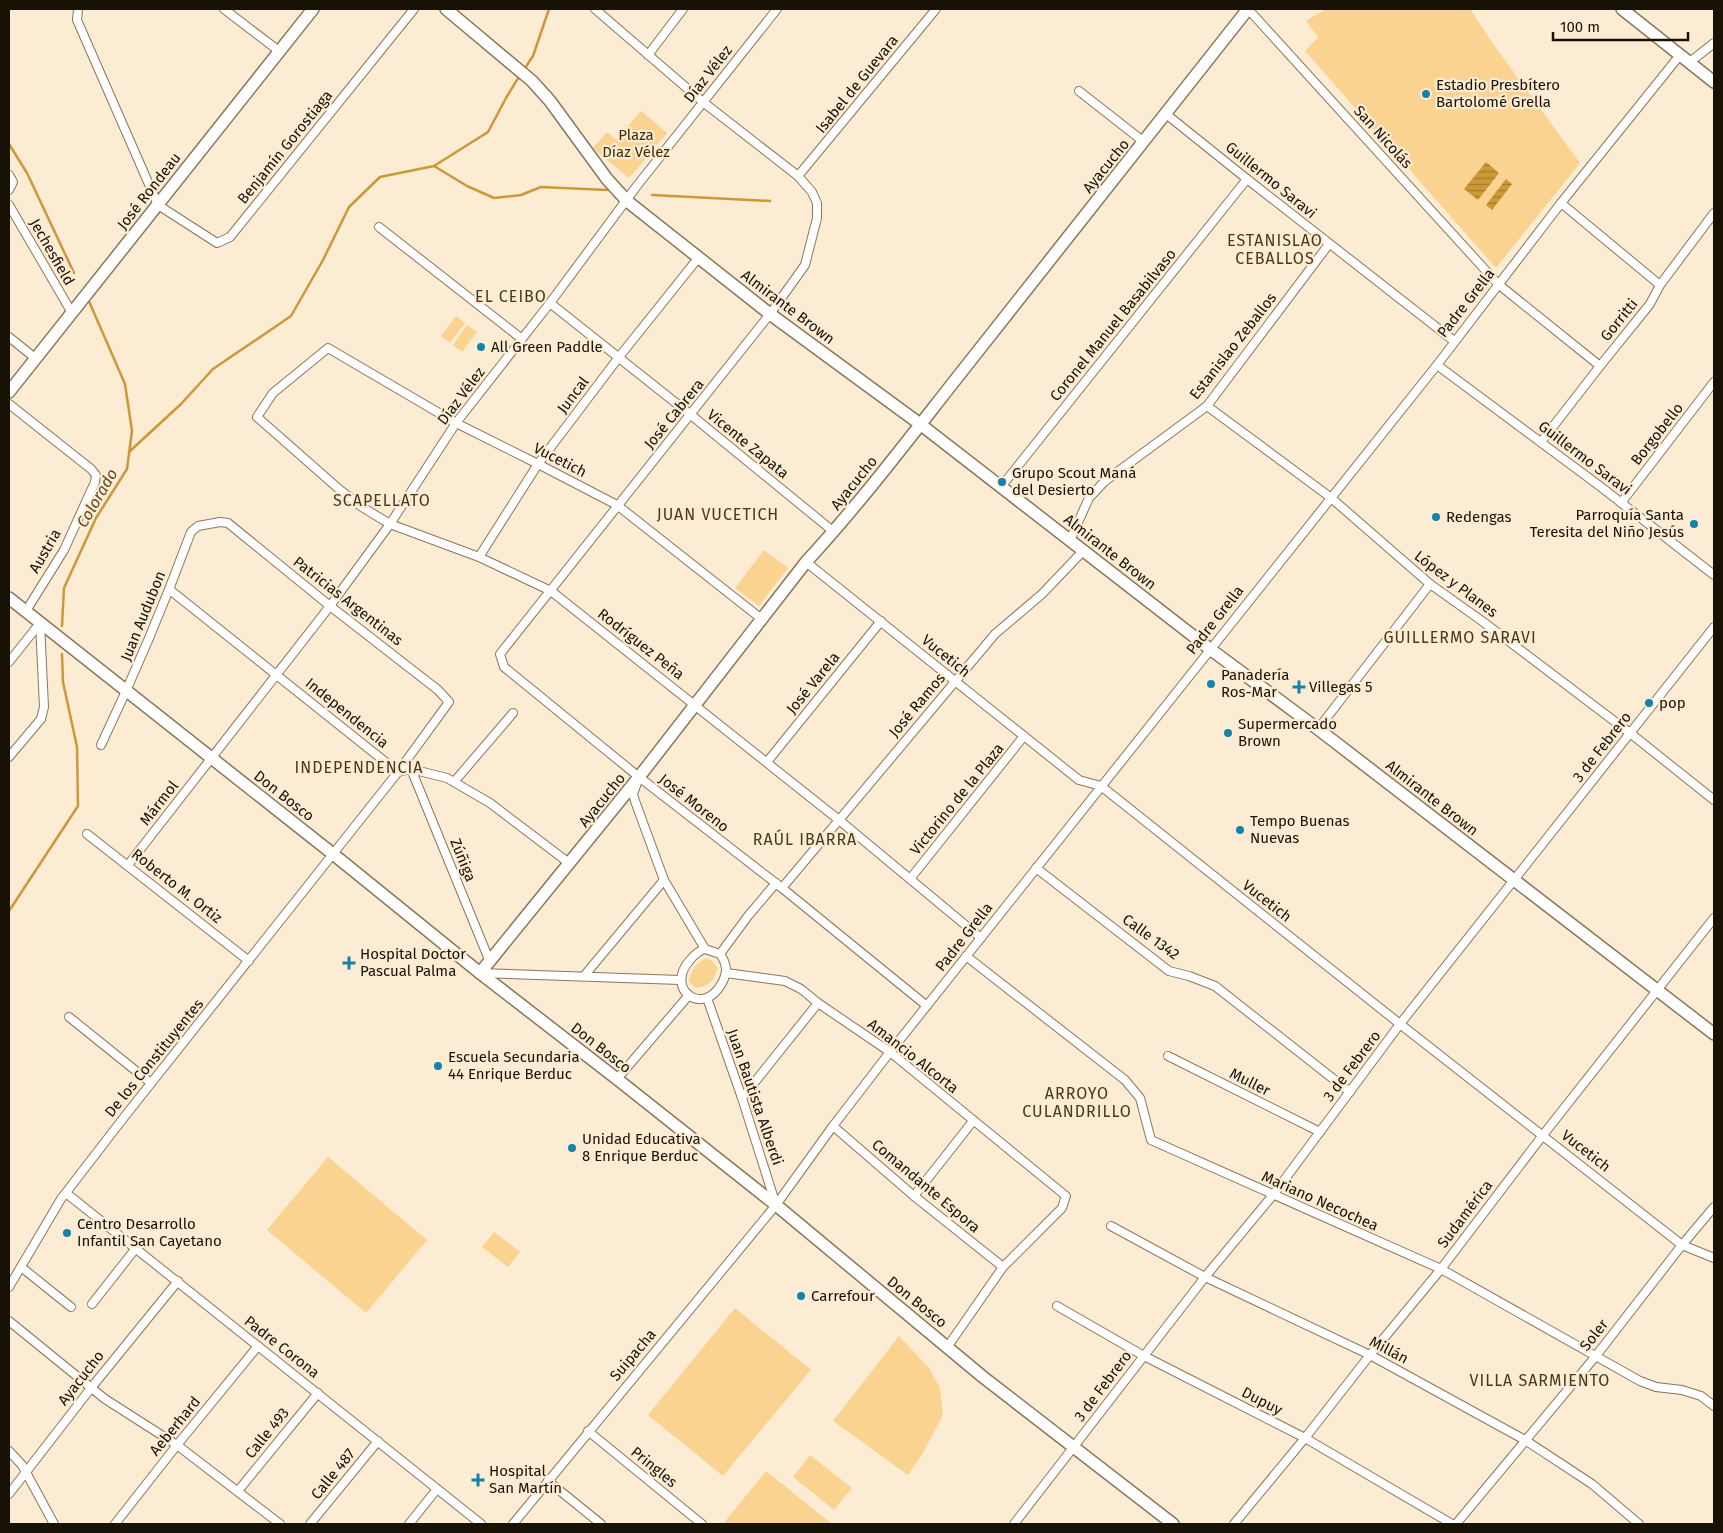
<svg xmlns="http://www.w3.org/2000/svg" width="1723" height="1533" font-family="'Fira Sans',sans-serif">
<defs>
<pattern id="water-rules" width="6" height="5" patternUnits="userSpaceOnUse" patternTransform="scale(1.25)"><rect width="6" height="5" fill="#cd9837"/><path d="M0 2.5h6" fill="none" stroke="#a57b2c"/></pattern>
</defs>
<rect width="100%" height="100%" fill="#fcecd3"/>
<g fill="#fbd391">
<path d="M1325,9H1470L1491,41L1580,163L1496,268L1305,51L1318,37L1306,21Z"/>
<path d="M641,111L667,133L629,178L593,148L607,132L616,140Z"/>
<path d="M456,316L465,323L450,343L441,336Z"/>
<path d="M467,325L477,332L462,352L453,345Z"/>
<path d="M764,550L788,568L759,606L735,588Z"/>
<path d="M707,958L713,962L718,968C713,981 710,986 696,988L689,982C690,971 696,962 707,958Z"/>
<path d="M328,1157L427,1240L366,1313L267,1230Z"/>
<path d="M494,1232L520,1252L508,1267L482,1247Z"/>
<path d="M735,1308L811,1370L723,1476L648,1415Z"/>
<path d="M899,1336L929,1368L940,1388L943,1415L923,1453L908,1475L833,1421Z"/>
<path d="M810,1455L852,1488L834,1510L793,1477Z"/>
<path d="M766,1471L832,1524H723Z"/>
</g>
<g fill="url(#water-rules)">
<path d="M1486,162L1499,173L1478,200L1464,189Z"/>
<path d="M1506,179L1512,184L1492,210L1486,205Z"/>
</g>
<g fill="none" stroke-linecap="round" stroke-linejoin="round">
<g stroke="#cd9837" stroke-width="2.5">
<path d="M523,71L533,56L549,9"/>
<path d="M9,144L27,173L74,273"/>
<path d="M434,166L467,186L494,198L521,195L541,187L607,190"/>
<path d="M652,195L770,201"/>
<path d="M129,452L181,404L213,369L291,316L323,260L349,207L380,177L434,166L488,132L506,98L520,75"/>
<path d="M62,626L64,588L96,518L127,469L132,431L125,384L88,299"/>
<path d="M9,911L78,806L77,747L63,682L62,654"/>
</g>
<defs>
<g id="street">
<path d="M78,9L77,20L158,205L217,243L230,237L414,9"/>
<path d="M224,9L279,51"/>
<path d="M595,9L703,102L798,176L812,192L817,203V218L805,265L770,314L500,654L504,667L639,777L782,888L927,1006"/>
<path d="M1248,9L1498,284L1600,366"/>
<path d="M648,55L683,9"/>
<path d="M1690,62L1714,43"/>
<path d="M1079,91L1144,142"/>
<path d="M1166,114L1247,179L1454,341"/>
<path d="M9,175L13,182L9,190"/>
<path d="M798,176L936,9"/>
<path d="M1561,203L1660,285"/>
<path d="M9,205L72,313"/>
<path d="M379,227L522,339"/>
<path d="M550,303L691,415L834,532"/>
<path d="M9,337L35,358"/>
<path d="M1437,365L1601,487L1714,575"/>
<path d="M9,404L91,469L96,475L95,482L64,550L26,611"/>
<path d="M1207,406L1330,497L1430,584L1482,621L1630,733L1714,800"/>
<path d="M1541,442L1600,366L1650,304L1660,285L1714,213"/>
<path d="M1001,487L1247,179"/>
<path d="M1621,503L1714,382"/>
<path d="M1070,540L1089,498L1105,481L1207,406L1329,244"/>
<path d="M479,557L538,464L619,357L699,257"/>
<path d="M806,562L1079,780L1101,786L1400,1024L1682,1245L1714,1258"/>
<path d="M170,590L398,772L411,769L447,778L490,803L569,863"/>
<path d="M763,620L617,505L538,464L456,423L328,348L273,393L257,417L340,490L362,507L390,524L479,557L551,591L839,820L981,938"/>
<path d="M9,662L40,623"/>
<path d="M1318,729L1430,584"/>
<path d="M9,757L41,719L44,707L40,623"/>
<path d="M767,762L881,621"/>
<path d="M411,769L490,962"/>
<path d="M454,782L513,713"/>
<path d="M637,783L633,794L635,801L664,880L705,949"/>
<path d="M87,834L249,961"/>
<path d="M128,865L330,606L390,524L456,423L550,303L636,187L777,9"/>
<path d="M1036,868L1169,971L1189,976L1215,986L1350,1092"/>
<path d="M910,879L1024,736"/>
<path d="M782,888L995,634L1042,594L1084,550"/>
<path d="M705,949L720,954C727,964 728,972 722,983C703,1018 664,989 690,960C694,955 698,951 705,949Z"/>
<path d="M720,954L748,916L776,883"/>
<path d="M966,956L1125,1080L1140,1098L1151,1140L1441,1269L1640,1381L1656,1387L1682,1390L1701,1396L1714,1406"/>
<path d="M480,973L680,980"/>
<path d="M726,973L785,981L801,989L818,1003L890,1052L1066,1196L1062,1208L1003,1267L948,1346"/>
<path d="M584,976L664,880"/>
<path d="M707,998L742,1098L776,1205"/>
<path d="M69,1017L151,1083"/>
<path d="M1168,1056L1320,1132"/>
<path d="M617,1079L689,995"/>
<path d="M742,1098L818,1003"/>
<path d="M833,1126L914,1196L1003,1267"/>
<path d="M66,1193L481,1524"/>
<path d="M914,1196L973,1121"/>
<path d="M1111,1226L1205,1277L1370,1355L1525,1440L1592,1484L1639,1524"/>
<path d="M21,1267L71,1307"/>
<path d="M9,1287L61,1199L125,1116L398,772L449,702L438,690L330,606L228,523L220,522L198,526L191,532C164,605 134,676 101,745"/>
<path d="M92,1304L136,1248"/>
<path d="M1057,1306L1144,1356L1305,1438L1452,1524"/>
<path d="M9,1321L105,1399L177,1445L280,1524"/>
<path d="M588,1431L702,1524"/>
<path d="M9,1451L22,1465L54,1524"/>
<path d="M548,1481L601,1524"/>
<path d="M238,1491L318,1393"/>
<path d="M9,1494L91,1388L178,1281"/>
<path d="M115,1524L177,1445L258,1346"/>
<path d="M310,1524L378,1441"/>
<path d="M409,1524L437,1489"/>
<path d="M513,1524L776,1205L833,1126L890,1052L1437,365L1561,203L1680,55"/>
<path d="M1014,1524L1205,1277L1273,1195L1400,1024L1714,627"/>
<path d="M1234,1524L1305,1438L1370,1355L1441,1269L1543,1135L1714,918"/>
<path d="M1456,1524L1595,1357L1682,1245L1714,1207"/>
</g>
<g id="secondary">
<path d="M446,9L532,81L550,101L607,179L627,201L770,314L920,424L1210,649L1318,729L1714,1034"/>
<path d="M1622,9L1714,82"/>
<path d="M9,392L313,9"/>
<path d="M9,598L333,854L480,973L617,1079L776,1205L983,1377L1173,1524"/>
<path d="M480,973L639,777L806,562C865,498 917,428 971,360C1064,243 1156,126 1248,9"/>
</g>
</defs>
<use href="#street" stroke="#89775b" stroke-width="10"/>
<use href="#secondary" stroke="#89775b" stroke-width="14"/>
<use href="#street" stroke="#fff" stroke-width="8"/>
<use href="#secondary" stroke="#fff" stroke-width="11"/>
</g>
<g fill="#1283aa" stroke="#fcecd3" stroke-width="2">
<circle cx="1426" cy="94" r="5"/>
<circle cx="481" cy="347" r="5"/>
<circle cx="1002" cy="482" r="5"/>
<circle cx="1436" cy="517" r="5"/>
<circle cx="1694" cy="524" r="5"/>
<circle cx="1211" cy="684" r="5"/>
<path d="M1296.5 679.5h5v5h5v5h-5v5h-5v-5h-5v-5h5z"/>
<circle cx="1649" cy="703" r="5"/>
<circle cx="1228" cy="733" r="5"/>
<circle cx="1240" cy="830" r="5"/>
<path d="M346.5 955.5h5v5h5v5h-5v5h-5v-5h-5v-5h5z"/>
<circle cx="438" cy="1066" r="5"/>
<circle cx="572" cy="1148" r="5"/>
<circle cx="67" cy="1233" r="5"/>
<circle cx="801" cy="1296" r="5"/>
<path d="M475.5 1472.5h5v5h5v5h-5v5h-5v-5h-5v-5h5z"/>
</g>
<g text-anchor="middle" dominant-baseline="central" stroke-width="4.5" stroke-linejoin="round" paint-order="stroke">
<g font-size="15" fill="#181106" stroke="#fcecd3">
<text transform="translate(708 74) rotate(-52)">Díaz Vélez</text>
<text transform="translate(857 84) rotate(-51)">Isabel de Guevara</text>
<text transform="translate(1383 137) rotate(48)">San Nicolás</text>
<text transform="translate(285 147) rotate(-51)">Benjamín Gorostiaga</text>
<text transform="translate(1106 166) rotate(-51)">Ayacucho</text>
<text transform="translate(1271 180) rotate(39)">Guillermo Saravi</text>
<text transform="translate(149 191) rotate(-52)">José Rondeau</text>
<text transform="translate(52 252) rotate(60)">Jechesfield</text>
<text transform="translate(1466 303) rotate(-52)">Padre Grella</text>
<text transform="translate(788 307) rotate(37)">Almirante Brown</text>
<text transform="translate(1619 320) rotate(-51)">Gorritti</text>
<text transform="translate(1113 325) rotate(-51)">Coronel Manuel Basabilvaso</text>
<text transform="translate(1233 346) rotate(-52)">Estanislao Zeballos</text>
<text transform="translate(573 395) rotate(-53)">Juncal</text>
<text transform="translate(461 396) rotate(-53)">Díaz Vélez</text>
<text transform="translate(674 414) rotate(-51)">José Cabrera</text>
<text transform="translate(1657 434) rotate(-52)">Borgobello</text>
<text transform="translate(748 444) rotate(39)">Vicente Zapata</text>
<text transform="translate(1585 458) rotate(37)">Guillermo Saravi</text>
<text transform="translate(560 460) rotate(27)">Vucetich</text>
<text transform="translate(854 483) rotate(-51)">Ayacucho</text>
<text transform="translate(45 551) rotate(-60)">Austria</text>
<text transform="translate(1110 552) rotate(38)">Almirante Brown</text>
<text transform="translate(1456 584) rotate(37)">López y Planes</text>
<text transform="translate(348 601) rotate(38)">Patricias Argentinas</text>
<text transform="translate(143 616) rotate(-68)">Juan Audubon</text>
<text transform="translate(1215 620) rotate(-52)">Padre Grella</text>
<text transform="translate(641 644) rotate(38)">Rodríguez Peña</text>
<text transform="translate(946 656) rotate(39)">Vucetich</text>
<text transform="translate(813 683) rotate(-51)">José Varela</text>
<text transform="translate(917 705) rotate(-50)">José Ramos</text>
<text transform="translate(347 713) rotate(39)">Independencia</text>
<text transform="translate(1602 747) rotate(-52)">3 de Febrero</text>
<text transform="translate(284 796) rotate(38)">Don Bosco</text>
<text transform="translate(1432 798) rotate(38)">Almirante Brown</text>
<text transform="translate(957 799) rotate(-51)">Victorino de la Plaza</text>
<text transform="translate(602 800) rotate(-51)">Ayacucho</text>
<text transform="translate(159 803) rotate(-52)">Mármol</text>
<text transform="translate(694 803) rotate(38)">José Moreno</text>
<text transform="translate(463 860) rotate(68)">Zúñiga</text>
<text transform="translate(177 886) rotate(38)">Roberto M. Ortiz</text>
<text transform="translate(1267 901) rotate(38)">Vucetich</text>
<text transform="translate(964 937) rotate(-52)">Padre Grella</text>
<text transform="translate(1151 937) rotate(36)">Calle 1342</text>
<text transform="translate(601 1048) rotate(38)">Don Bosco</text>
<text transform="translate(913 1056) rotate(38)">Amancio Alcorta</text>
<text transform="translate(154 1058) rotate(-51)">De los Constituyentes</text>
<text transform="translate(1352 1066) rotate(-53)">3 de Febrero</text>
<text transform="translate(1250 1082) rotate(27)">Muller</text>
<text transform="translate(755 1097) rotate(71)">Juan Bautista Alberdi</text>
<text transform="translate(1586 1151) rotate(38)">Vucetich</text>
<text transform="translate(926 1186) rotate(40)">Comandante Espora</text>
<text transform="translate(1320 1201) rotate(24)">Mariano Necochea</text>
<text transform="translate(1465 1214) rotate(-53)">Sudamérica</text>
<text transform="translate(917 1302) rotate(39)">Don Bosco</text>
<text transform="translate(1594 1335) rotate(-52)">Soler</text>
<text transform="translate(282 1347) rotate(38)">Padre Corona</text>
<text transform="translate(1389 1350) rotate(28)">Millán</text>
<text transform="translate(633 1355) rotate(-50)">Suipacha</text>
<text transform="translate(81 1378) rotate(-52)">Ayacucho</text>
<text transform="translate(1103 1386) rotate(-53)">3 de Febrero</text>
<text transform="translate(1262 1401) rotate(27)">Dupuy</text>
<text transform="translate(175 1426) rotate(-51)">Aeberhard</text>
<text transform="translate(267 1433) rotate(-51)">Calle 493</text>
<text transform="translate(654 1467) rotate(39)">Pringles</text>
<text transform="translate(333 1474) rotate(-51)">Calle 487</text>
</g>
<g font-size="15" fill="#181106" stroke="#fcecd3" text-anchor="start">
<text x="1436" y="85">Estadio Presbítero<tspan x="1436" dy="17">Bartolomé Grella</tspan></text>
<text x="491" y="347">All Green Paddle</text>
<text x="1012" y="473">Grupo Scout Maná<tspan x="1012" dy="17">del Desierto</tspan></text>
<text x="1684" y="515" text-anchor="end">Parroquía Santa<tspan x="1684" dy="17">Teresita del Niño Jesús</tspan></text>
<text x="1446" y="517">Redengas</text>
<text x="1221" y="675">Panadería<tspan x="1221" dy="17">Ros-Mar</tspan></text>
<text x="1309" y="687">Villegas 5</text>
<text x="1659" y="703">pop</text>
<text x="1238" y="724">Supermercado<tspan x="1238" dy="17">Brown</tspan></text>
<text x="1250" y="821">Tempo Buenas<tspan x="1250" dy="17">Nuevas</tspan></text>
<text x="360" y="954">Hospital Doctor<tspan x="360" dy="17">Pascual Palma</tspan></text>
<text x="448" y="1057">Escuela Secundaria<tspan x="448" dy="17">44 Enrique Berduc</tspan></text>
<text x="582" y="1139">Unidad Educativa<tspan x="582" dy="17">8 Enrique Berduc</tspan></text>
<text x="77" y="1224">Centro Desarrollo<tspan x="77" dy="17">Infantil San Cayetano</tspan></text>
<text x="811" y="1296">Carrefour</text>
<text x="489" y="1471">Hospital<tspan x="489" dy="17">San Martín</tspan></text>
</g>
<g font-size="15" fill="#422c02" stroke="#fcecd3">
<text x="636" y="135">Plaza<tspan x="636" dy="17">Díaz Vélez</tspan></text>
</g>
<g font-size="16" letter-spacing="1" fill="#48381d" stroke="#fcecd3">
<text x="1275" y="240">ESTANISLAO<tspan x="1275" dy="18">CEBALLOS</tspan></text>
<text x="511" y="296">EL CEIBO</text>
<text x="382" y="500">SCAPELLATO</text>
<text x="718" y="514">JUAN VUCETICH</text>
<text x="1460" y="637">GUILLERMO SARAVI</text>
<text x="359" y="767">INDEPENDENCIA</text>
<text x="805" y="839">RAÚL IBARRA</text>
<text x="1077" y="1093">ARROYO<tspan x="1077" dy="18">CULANDRILLO</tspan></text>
<text x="1540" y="1380">VILLA SARMIENTO</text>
</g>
<g font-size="16" font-style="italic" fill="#614a23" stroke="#fcecd3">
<text transform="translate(97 498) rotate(-60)">Colorado</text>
</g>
</g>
<rect width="1723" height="1533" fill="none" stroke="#181106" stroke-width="20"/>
<path d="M1553 32v8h135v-8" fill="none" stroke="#181106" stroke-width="2.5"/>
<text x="1560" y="32" font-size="15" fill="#181106" stroke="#fcecd3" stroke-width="4" paint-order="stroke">100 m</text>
</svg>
